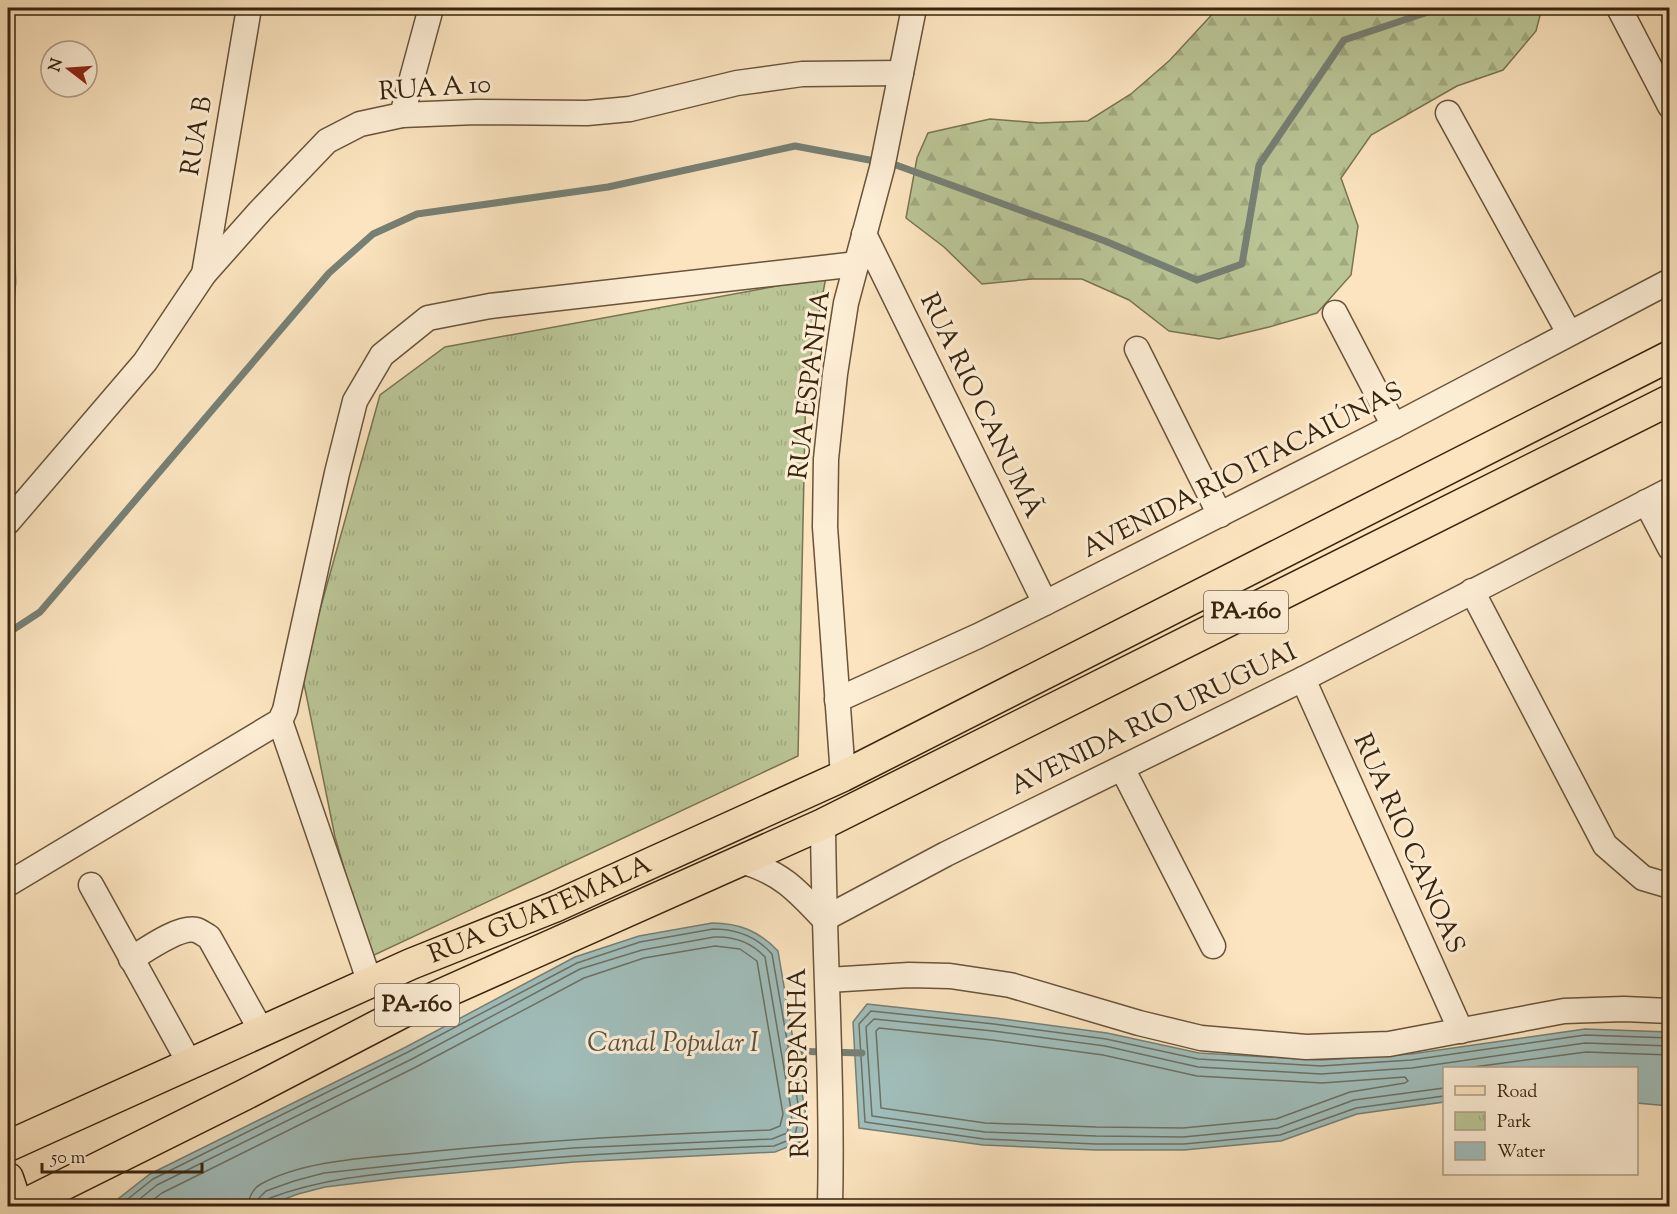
<svg xmlns="http://www.w3.org/2000/svg" width="1677" height="1214" font-family="'Sorts Mill Goudy',serif">
<defs>
<pattern id="forest-firs" width="22" height="20" patternUnits="userSpaceOnUse" patternTransform="scale(1.5)"><rect width="22" height="20" fill="#bac596"/><path d="M5 1l3.5 6h-7zM16 11l3.5 6h-7z" fill="#a1a980"/></pattern>
<pattern id="park-tufts" width="24" height="20" patternUnits="userSpaceOnUse" patternTransform="scale(1.5)"><rect width="24" height="20" fill="#bac596"/><path d="M3 7l-1-3M5 7V3M7 7l1-3M15 17l-1-3M17 17v-4M19 17l1-3" fill="none" stroke="#a1a980"/></pattern>
</defs>
<rect width="100%" height="100%" fill="#fbe4bf"/>
<filter id="stains"><feTurbulence type="fractalNoise" baseFrequency=".00333" numOctaves="4"/><feColorMatrix values="0 0 0 0 .2 0 0 0 0 .09 0 0 0 0 .02 0 0 0 .5 -.17"/></filter>
<radialGradient id="worn" r=".72"><stop offset=".6" stop-color="#630" stop-opacity="0"/><stop offset="1" stop-color="#630" stop-opacity=".3"/></radialGradient>
<path fill="url(#forest-firs)" stroke="#797452" stroke-width="1.5" d="M1218,8H1542L1536,31L1503,70L1457,86L1371,135L1341,178L1358,226L1351,275L1317,313L1269,327L1219,339L1169,331L1129,300L1082,279H1032L982,284L944,247L906,218L917,158L928,133L990,119L1039,123L1088,121L1131,94L1170,60Z"/>
<path fill="url(#park-tufts)" stroke="#797452" stroke-width="1.5" d="M826,277L806,382L798,756L370,957L335,837L302,674L380,395L445,347Z"/>
<g fill="#a0bdba" stroke="#768075" stroke-width="1.5">
<path d="M712,923C739,923 759,931 778,951L806,1116L800,1142L775,1152L574,1162L399,1178L325,1187L298,1194L266,1206H109L150,1174L406,1047L575,957L639,936Z"/>
<path d="M867,1004L995,1018L1107,1033L1199,1053L1322,1060L1411,1054L1585,1029L1669,1032V1106L1637,1103L1636,1068H1444V1102L1357,1114L1281,1141L1184,1150H1096L983,1145L859,1128L853,1022Z"/>
</g>
<g fill="none" stroke-linecap="round" stroke-linejoin="round">
<g stroke="#6c7064" stroke-width="1.5">
<path d="M879,1028L992,1040L1103,1055L1197,1076L1322,1083L1405,1077L1408,1081L1405,1083L1350,1092L1276,1119L1183,1128L1096,1127L985,1123L881,1108L876,1031Z"/>
<path d="M1466,1068L1586,1052L1670,1055"/>
<path d="M1444,1088L1354,1100L1278,1128L1183,1137L1096,1136L985,1132L872,1116L866,1027L874,1019L993,1031L1105,1046L1198,1067L1321,1074L1412,1068L1585,1043L1670,1046"/>
<path d="M1444,1096L1356,1108L1280,1135L1184,1144H1096L984,1139L865,1122L859,1024L871,1011L994,1024L1106,1039L1198,1059L1321,1066L1411,1060L1585,1035L1670,1038"/>
<path d="M119,1206L153,1179L408,1052L577,963L640,942L713,929C737,929 756,936 772,954L800,1115L794,1138L774,1146C664,1150 554,1156 445,1167C386,1173 326,1177 270,1198L266,1201L265,1206"/>
<path d="M131,1206L157,1185L412,1059L580,969L642,950L714,937C734,936 751,942 765,957L792,1115L787,1133L772,1139L573,1148L472,1157L324,1173L294,1181L266,1191L259,1198L257,1206"/>
<path d="M145,1206L162,1193L416,1067L584,978L644,958L715,946L740,949L757,961L783,1114L780,1126L770,1130C652,1134 534,1141 416,1153C368,1158 304,1160 261,1184C252,1189 249,1197 248,1206"/>
</g>
<g stroke="#768075" stroke-width="7">
<path d="M8,24L10,8"/>
<path d="M8,126L13,282L8,337"/>
<path d="M8,633L40,612L329,273L373,234L417,214L608,187L795,146L896,165L1105,241L1197,280L1242,264L1259,165L1344,40L1440,8"/>
<path d="M789,1051L862,1053"/>
</g>
<defs>
<g id="minor">
<path d="M1619,8L1670,106"/>
<path d="M1448,113L1569,333"/>
<path d="M402,115L431,8"/>
<path d="M864,234L1045,603"/>
<path d="M204,274L249,8"/>
<path d="M1335,313L1394,426"/>
<path d="M1137,349L1220,515"/>
<path d="M1646,502L1670,548"/>
<path d="M8,522L145,362L204,274L260,211L327,141L360,124L402,115L476,112L587,113L630,109L737,83L802,74L901,73"/>
<path d="M1472,591L1605,845L1643,878L1670,886"/>
<path d="M1303,679L1461,1031"/>
<path d="M837,700L978,636L1045,603L1394,426L1670,281"/>
<path d="M280,721L370,983"/>
<path d="M1122,768L1213,946"/>
<path d="M843,776L825,527L826,459L835,374L846,303L882,168L914,8"/>
<path d="M823,824C824,952 833,1079 830,1206"/>
<path d="M741,861C780,872 796,889 824,919"/>
<path d="M8,884L280,721L285,710L337,473L355,401L382,355L428,318L490,306L857,264"/>
<path d="M91,885L190,1064"/>
<path d="M824,919L946,854L1303,679L1670,490"/>
<path d="M131,959C146,950 179,926 196,930C200,931 205,935 209,937L262,1032"/>
<path d="M828,980L909,975L950,976L1010,985L1139,1023L1201,1038L1306,1047L1389,1044L1564,1011L1624,1009L1670,1011"/>
</g>
<g id="major">
<path id="s1" d="M8,1146L411,964L554,907L843,776L1670,356"/>
<path d="M8,1178L12,1190V1206"/>
<path d="M21,1206L244,1095L415,1006L823,824L1670,400"/>
</g>
</defs>
<use href="#minor" stroke="#69543a" stroke-width="27"/>
<use href="#major" stroke="#38240d" stroke-width="33"/>
<use href="#minor" stroke="#fcedd5" stroke-width="24"/>
<use href="#major" stroke="#fbe4bf" stroke-width="30"/>
</g>
<g text-anchor="middle" dominant-baseline="central" stroke-width="6" stroke-linejoin="round" paint-order="stroke">
<g fill="#fcedd5" stroke="#736049" stroke-width="1.5">
<rect x="1204" y="591" width="84" height="42" rx="4.5"/>
<rect x="375" y="984" width="84" height="42" rx="4.5"/>
</g>
<g font-size="24" font-weight="bold" fill="#38240d">
<text x="1246" y="612">PA-160</text>
<text x="417" y="1005">PA-160</text>
</g>
<g font-size="26" fill="#38240d" stroke="#fcedd5">
<text transform="translate(435 89) rotate(-4)">RUA A 10</text>
<text transform="translate(198 136) rotate(-80)">RUA B</text>
<text transform="translate(811 385) rotate(-83)">RUA ESPANHA</text>
<text transform="translate(980 406) rotate(64)">RUA RIO CANUMÃ</text>
<text transform="translate(1243 471) rotate(-27)">AVENIDA RIO ITACAIÚNAS</text>
<text transform="translate(1154 720) rotate(-26)">AVENIDA RIO URUGUAI</text>
<text transform="translate(1408 844) rotate(66)">RUA RIO CANOAS</text>
<text stroke="none"><textPath href="#s1" startOffset="582">RUA GUATEMALA</textPath></text>
<text transform="translate(800 1063) rotate(-91)">RUA ESPANHA</text>
</g>
<g font-size="27" font-style="italic" fill="#575241" stroke="#fcedd5">
<text x="673" y="1044">Canal Popular I</text>
</g>
</g>
<rect width="1677" height="1214" fill="none" stroke="#fbe4bf" stroke-width="30"/>
<rect x="9" y="9" width="1659" height="1196" fill="none" stroke="#38240d" stroke-width="3"/>
<rect x="15" y="15" width="1647" height="1184" fill="none" stroke="#38240d" stroke-width="1.5"/>
<rect x="1443" y="1067" width="195" height="108" fill="#fcedd5" stroke="#ae9d85" stroke-width="1.5"/>
<rect x="1455" y="1086" width="30" height="9" fill="#fbe4bf" stroke="#ae9d85" stroke-width="1.5"/>
<text x="1497" y="1097" font-size="18" fill="#38240d">Road</text>
<rect x="1455" y="1112" width="30" height="18" fill="url(#park-tufts)" stroke="#ae9d85" stroke-width="1.5"/>
<text x="1497" y="1127" font-size="18" fill="#38240d">Park</text>
<rect x="1455" y="1142" width="30" height="18" fill="#a0bdba" stroke="#ae9d85" stroke-width="1.5"/>
<text x="1497" y="1157" font-size="18" fill="#38240d">Water</text>
<g transform="translate(69 69) rotate(287)"><circle r="28" fill="#fcedd5" stroke="#ae9d85" stroke-width="1.5"/>
<path d="M0-4.5L10 22L0 15L-10 22Z" fill="#8f2418"/>
<text y="-9" font-size="16" font-weight="bold" text-anchor="middle" fill="#38240d">N</text>
</g>
<path d="M42 1163v9h160v-9" fill="none" stroke="#38240d" stroke-width="3"/>
<text x="51" y="1163" font-size="18" fill="#38240d" stroke="#fcedd5" stroke-width="4.5" paint-order="stroke">50 m</text>
<rect width="100%" height="100%" filter="url(#stains)"/>
<rect width="100%" height="100%" fill="url(#worn)"/>
</svg>
